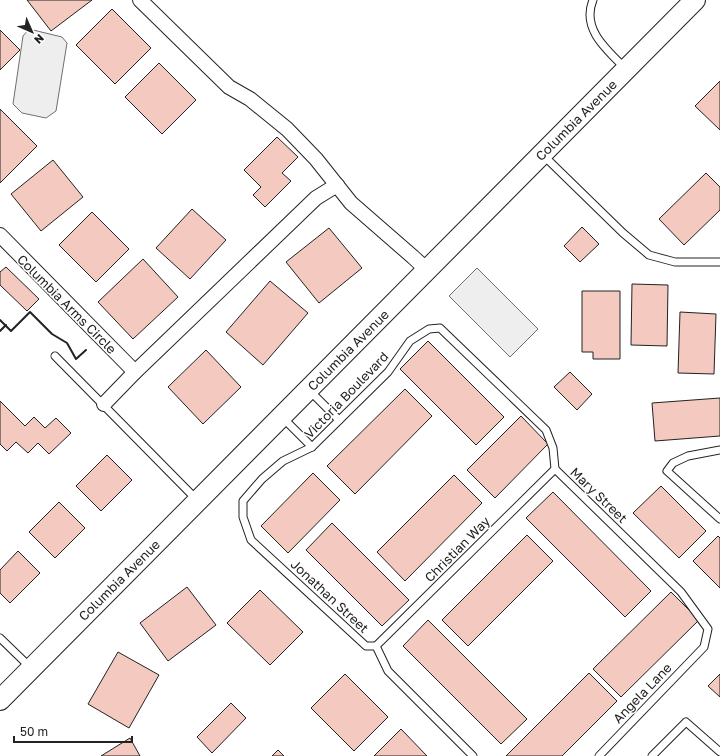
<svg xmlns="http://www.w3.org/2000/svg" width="720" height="756" font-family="'Golos Text',sans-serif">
<rect width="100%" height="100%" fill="#fff"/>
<g fill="#eee" stroke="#6f6f6f">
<path d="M29,29L62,37L67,43L56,111L46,118L22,113L13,104L23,36Z"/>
<path d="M477,268L538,329L510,357L449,296Z"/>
</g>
<g fill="#f3c9c0" stroke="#222">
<path d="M27,0H92L51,31Z"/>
<path d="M112,9L151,48L115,84L76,45Z"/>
<path d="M0,30L20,50L0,70Z"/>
<path d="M159,63L196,100L162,134L125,97Z"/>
<path d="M720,81V130L695,106Z"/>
<path d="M0,109L37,146L0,183Z"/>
<path d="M277,137L298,157L282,173L291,181L265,207L253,195L261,187L244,170Z"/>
<path d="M53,160L83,197L41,231L11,194Z"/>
<path d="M706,173L720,187V210L684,245L659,219Z"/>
<path d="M192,209L226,240L190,279L156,248Z"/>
<path d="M92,212L129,249L96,282L59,245Z"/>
<path d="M582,227L599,244L580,262L564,246Z"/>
<path d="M329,228L362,268L319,303L286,262Z"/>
<path d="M143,259L178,297L133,339L98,302Z"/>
<path d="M6,267L39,299L27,311L0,285V272Z"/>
<path d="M270,281L308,313L263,365L226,332Z"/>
<path d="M632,284L668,285L667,346L631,345Z"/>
<path d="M582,291H620V359H593V352H582Z"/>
<path d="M680,312L716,314L714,374L678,373Z"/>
<path d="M428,341L504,417L476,445L400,369Z"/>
<path d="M206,350L241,387L203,424L168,387Z"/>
<path d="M570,372L592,394L577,410L554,387Z"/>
<path d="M405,389L432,416L355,494L327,466Z"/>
<path d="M720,398V436L655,441L652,403Z"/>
<path d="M0,401L25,426L34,417L45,428L56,418L71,433L49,454L38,443L28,453L16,442L7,451L0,444Z"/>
<path d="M521,416L548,444L495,498L467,470Z"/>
<path d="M107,455L132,480L101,511L76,486Z"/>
<path d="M313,473L340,500L288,553L261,526Z"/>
<path d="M454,475L482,503L405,581L377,552Z"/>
<path d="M661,486L706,531L679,558L633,513Z"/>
<path d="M553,492L651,591L625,617L526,518Z"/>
<path d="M59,502L85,528L55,558L29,532Z"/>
<path d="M332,523L409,600L382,626L306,550Z"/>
<path d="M527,535L553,561L468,646L442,620Z"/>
<path d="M718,536L720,538V588L693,561Z"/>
<path d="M18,551L40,573L10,603L0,593V570Z"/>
<path d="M187,587L216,625L168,661L140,623Z"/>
<path d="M260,590L303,632L270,665L227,623Z"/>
<path d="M671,592L699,620L621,697L593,669Z"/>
<path d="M428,620L527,719L501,744L403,646Z"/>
<path d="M118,652L159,675L129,728L88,704Z"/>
<path d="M589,673L617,701L562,756H506Z"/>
<path d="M345,674L388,717L354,751L311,708Z"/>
<path d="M720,674V697L708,686Z"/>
<path d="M231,703L246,718L212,753L197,737Z"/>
<path d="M401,729L427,756H374Z"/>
<path d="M130,738L140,756H101Z"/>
<path d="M278,750L284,756H272Z"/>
</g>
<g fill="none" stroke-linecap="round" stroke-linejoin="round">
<defs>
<g id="lane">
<path d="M593,0C581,29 607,50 626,69"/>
<path d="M543,155L623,233L649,255L675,262H720"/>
<path d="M55,356L197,500"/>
<path d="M309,390L339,420"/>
<path d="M283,418L312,447"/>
<path d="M720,450L688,456L673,463L667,471L720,519"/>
<path d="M0,638L31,668"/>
<path d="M376,646L555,469"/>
<path d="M473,756L388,671L376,646H366L251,540L243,517V501L262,479L283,461L312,447L388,372L410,341L429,329L440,328L546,430L553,448L555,469L681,592L708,629L704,647L599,756"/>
<path d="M652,756L686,722L720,752"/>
</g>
<g id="street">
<path d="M140,0L229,87L250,99L287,129L316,159L351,203L413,257L427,270"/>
<path d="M0,235L135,372"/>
<path d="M104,404L135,372L316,198L337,185"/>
</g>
<path id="secondary" d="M0,700L695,0"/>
</defs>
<use href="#lane" stroke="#222" stroke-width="9"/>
<use href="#street" stroke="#222" stroke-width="16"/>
<use href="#secondary" stroke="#222" stroke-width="22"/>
<use href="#lane" stroke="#fff" stroke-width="7"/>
<use href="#street" stroke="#fff" stroke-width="14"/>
<use href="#secondary" stroke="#fff" stroke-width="20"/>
<g stroke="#222" stroke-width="2">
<path d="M0,320L11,331L30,312L52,334L67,343L76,359L86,350"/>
<path d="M0,331L6,325"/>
</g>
</g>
<g text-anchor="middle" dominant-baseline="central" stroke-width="3" stroke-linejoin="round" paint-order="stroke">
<g font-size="13" fill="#222" stroke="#fff">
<text transform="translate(576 120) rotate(-45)">Columbia Avenue</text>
<text transform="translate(67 304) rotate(45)">Columbia Arms Circle</text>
<text transform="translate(348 350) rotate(-45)">Columbia Avenue</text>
<text transform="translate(346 395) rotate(-46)">Victoria Boulevard</text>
<text transform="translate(599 495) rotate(44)">Mary Street</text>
<text transform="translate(457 549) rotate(-45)">Christian Way</text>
<text transform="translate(119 580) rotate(-45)">Columbia Avenue</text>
<text transform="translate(330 596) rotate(43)">Jonathan Street</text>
<text transform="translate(642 693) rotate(-46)">Angela Lane</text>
</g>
</g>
<g transform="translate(32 32) rotate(135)" stroke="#ffffff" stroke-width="3" paint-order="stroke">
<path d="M0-3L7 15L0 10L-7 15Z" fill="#222222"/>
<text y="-6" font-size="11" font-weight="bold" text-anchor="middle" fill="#222222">N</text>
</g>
<path d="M14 736v6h118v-6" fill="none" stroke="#222222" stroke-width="2"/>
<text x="20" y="736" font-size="12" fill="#222222" stroke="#ffffff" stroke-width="3" paint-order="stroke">50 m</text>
</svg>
